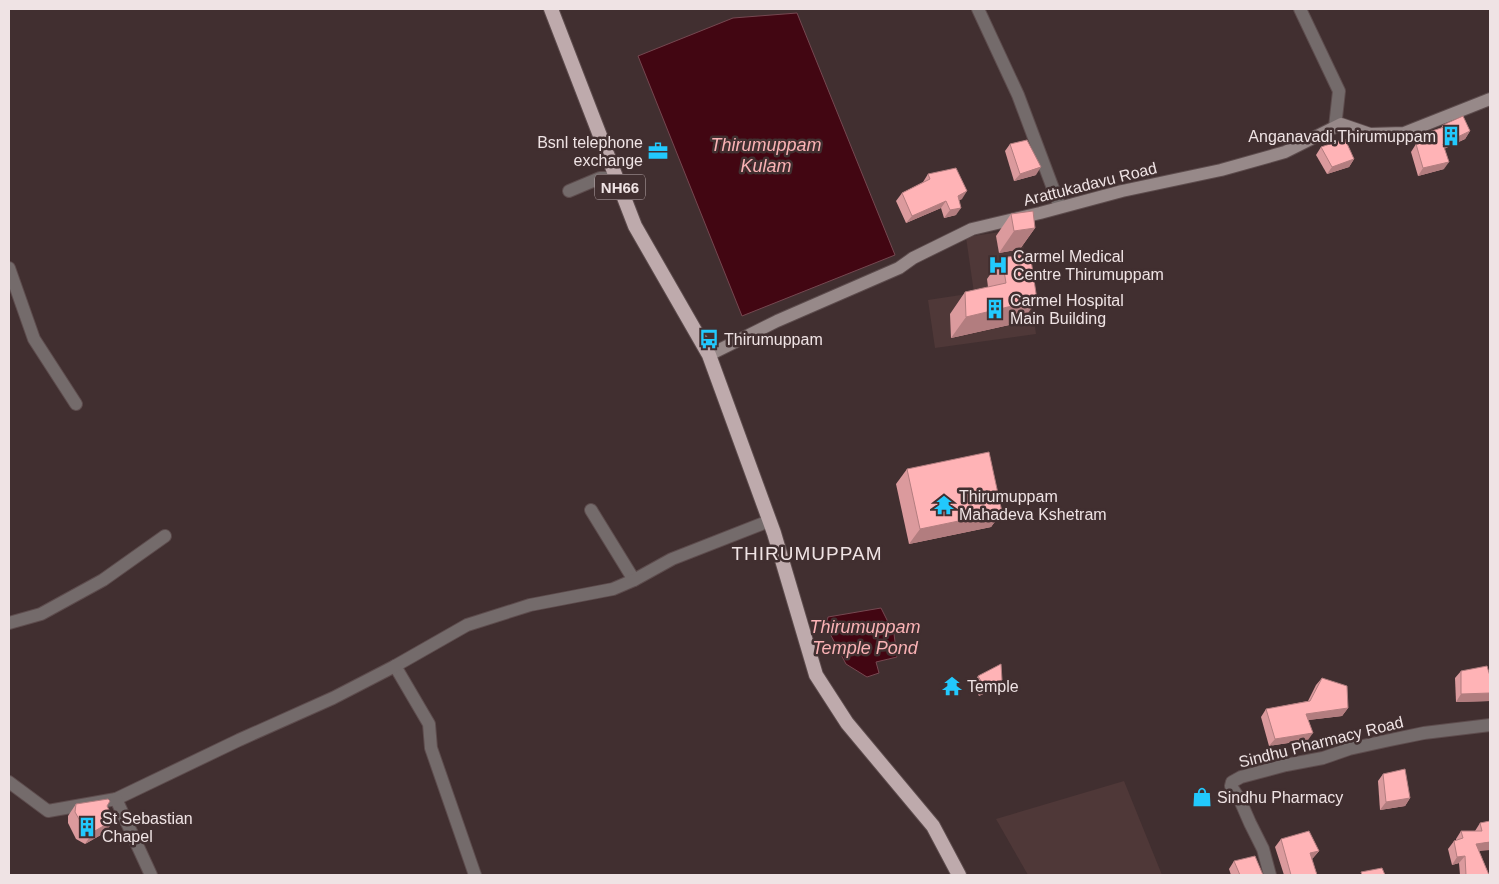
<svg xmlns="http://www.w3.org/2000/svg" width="1499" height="884" font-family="Helvetica,sans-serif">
<rect width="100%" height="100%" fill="#412f30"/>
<g fill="#4f3838">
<path d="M1021,229L1036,334L935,348L928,300L974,293L966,237Z"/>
<path d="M1124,781L1162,875H1028L996,819Z"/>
</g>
<g fill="#420612" stroke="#764851">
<path d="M797,13L895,255L742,316L638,56L733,18Z"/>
<path d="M881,608L894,634L897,657L876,662L879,673L867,677L846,664L826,626L828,617Z"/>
</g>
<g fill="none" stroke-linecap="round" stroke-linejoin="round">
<defs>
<g id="minor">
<path d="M978,9L1018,95L1060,207"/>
<path d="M1300,9L1339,91L1335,127"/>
<path d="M569,191L600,178H616"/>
<path d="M9,268L34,339L76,404"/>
<path d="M591,510L634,580"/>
<path d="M9,623L41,614L103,580L165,536"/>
<path d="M395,666L429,724L431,748L475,875"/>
<path d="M1270,875L1263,849L1250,823L1240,800L1231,786L1232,782L1241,777L1286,765L1323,758L1349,749L1390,740L1424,733L1490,725"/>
</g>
<g id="tertiary">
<path d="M9,782L48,811L116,799L239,740L333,698L395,666L467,625L530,605L613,589L634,580L672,559L769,521"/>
<path d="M116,799L151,875"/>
</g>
<path id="secondary" d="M709,355L777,321L899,268L913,258L972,229L1040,213L1122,191L1221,170L1285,152L1341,124L1370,134L1404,133L1490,99"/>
<path id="trunk" d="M551,9L635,226L709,355L774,533L816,675L847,723L933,826L959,875"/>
</defs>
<use href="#minor" stroke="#5d4c4d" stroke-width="14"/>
<use href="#tertiary" stroke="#5d4c4d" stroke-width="14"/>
<use href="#secondary" stroke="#5d4c4d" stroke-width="14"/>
<use href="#trunk" stroke="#5d4c4d" stroke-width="16"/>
<use href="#minor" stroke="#746b6b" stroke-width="12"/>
<use href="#tertiary" stroke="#746b6b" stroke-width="12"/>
<use href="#secondary" stroke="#978989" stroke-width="12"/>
<use href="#trunk" stroke="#beaaac" stroke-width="14"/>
</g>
<g fill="#db9a9d">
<path d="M1443,125L1470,131L1465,139L1444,149V169L1418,176L1411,152L1416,144L1422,143L1441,128Z"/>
<path d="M1010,144L1036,175L1014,181L1005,151Z"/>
<path d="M1321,147L1354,159L1349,167L1327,174L1316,155Z"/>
<path d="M928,174L962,199L959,200L956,215L944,218L941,208L906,223L896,201L902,193L923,182Z"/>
<path d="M1011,214L1035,228L1020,249L999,253L996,236Z"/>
<path d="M1002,258L1022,322L951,338L950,314L965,292L988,287L987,279Z"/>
<path d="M907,469L1002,512L991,527L909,544L896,484Z"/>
<path d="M1461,671L1490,676V701L1456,702L1455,678Z"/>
<path d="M978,676L997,687L979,696L973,684Z"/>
<path d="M1322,678L1348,708L1342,716L1308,720V740L1269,746L1261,717L1266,709L1308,701L1316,685Z"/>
<path d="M1383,774L1410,798L1405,806L1380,810L1378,781Z"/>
<path d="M76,804L107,806L106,832L85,844L76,839L68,823V816Z"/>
<path d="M1490,821L1479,851L1489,875H1460L1459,863L1452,865L1448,849L1454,841L1456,840V839L1461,831H1475L1480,823Z"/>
<path d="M1281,839L1319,851L1313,858L1312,859L1317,875H1284L1275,847Z"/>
<path d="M1234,861L1263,875H1231L1229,869Z"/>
</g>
<g fill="#b27d7f">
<path d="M1470,131L1465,139L1437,152L1443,144Z"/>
<path d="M1354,159L1349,167L1327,174L1332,167Z"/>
<path d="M1449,162L1444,169L1418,176L1423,168Z"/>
<path d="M1041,167L1036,175L1014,181L1020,174Z"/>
<path d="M967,191L962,199L953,203L958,196Z"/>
<path d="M946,201L941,208L906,223L912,216Z"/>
<path d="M961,208L956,215L944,218L950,210Z"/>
<path d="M1035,228L1020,249L999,253L1014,231Z"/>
<path d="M1037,300L1022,322L951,338L966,317Z"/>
<path d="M1002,512L991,527L909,544L920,529Z"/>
<path d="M1002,680L997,687L979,696L985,688Z"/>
<path d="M1490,693V701L1456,702L1461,694Z"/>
<path d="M1348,708L1342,716L1300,721L1306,714Z"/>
<path d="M1313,733L1308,740L1269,746L1275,739Z"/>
<path d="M1410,798L1405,806L1380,810L1386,802Z"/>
<path d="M114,820L106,832L85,844L93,832Z"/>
<path d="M1490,842V850L1471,852L1476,844Z"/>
<path d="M1319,851L1313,858L1305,860L1310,853Z"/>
<path d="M1465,856L1459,863L1452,865L1457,857Z"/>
</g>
<g fill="#ffb3b6" stroke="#b27d7f">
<path d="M1463,116L1470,131L1443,144L1449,162L1423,168L1416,144L1422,143L1429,132L1444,127L1443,125Z"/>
<path d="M1345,139L1354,159L1332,167L1321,147Z"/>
<path d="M1027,140L1041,167L1020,174L1010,144Z"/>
<path d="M956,168L967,191L958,196L961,208L950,210L946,201L912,216L902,193L930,179L928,174Z"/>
<path d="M1033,211L1035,228L1014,231L1011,214Z"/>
<path d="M1030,253L1037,300L966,317L965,292L1006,283L1002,258Z"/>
<path d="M989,452L1002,512L920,529L907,469Z"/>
<path d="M1001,664L1002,680L985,688L978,676Z"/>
<path d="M1487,666L1490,676V693L1461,694V671Z"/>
<path d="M1322,678L1347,686L1348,708L1306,714L1313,733L1275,739L1266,709L1310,701Z"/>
<path d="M1405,769L1410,798L1386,802L1383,774Z"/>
<path d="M108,799L110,801L107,806L114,820L93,832L84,828L75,812L76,804Z"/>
<path d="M1490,821V842L1476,844L1489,875H1466L1465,856L1457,857L1454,841L1463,838L1461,831H1482L1480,823Z"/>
<path d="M1309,831L1319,851L1310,853L1317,875H1291L1281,839Z"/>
<path d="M1255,856L1263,875H1240L1234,861Z"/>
<path d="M1382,868L1385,875H1362L1361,872Z"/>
</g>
<defs>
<symbol id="building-bare" viewBox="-9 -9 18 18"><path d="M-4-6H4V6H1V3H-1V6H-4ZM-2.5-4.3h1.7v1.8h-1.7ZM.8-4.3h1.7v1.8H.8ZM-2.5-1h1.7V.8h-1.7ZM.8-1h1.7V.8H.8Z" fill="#22c9fd" stroke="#412f30" stroke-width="2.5" paint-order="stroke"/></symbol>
<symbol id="office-bare" viewBox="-9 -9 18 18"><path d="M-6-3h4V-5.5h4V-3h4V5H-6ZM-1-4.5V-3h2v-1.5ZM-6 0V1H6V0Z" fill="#22c9fd" stroke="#412f30" stroke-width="2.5" paint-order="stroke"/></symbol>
<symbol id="hospital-bare" viewBox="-9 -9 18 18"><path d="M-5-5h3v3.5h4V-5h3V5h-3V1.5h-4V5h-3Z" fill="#22c9fd" stroke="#412f30" stroke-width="2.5" paint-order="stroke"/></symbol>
<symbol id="bus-bare" viewBox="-9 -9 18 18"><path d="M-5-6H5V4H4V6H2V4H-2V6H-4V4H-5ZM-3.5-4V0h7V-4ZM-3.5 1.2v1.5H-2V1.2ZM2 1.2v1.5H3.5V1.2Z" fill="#22c9fd" stroke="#412f30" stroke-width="2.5" paint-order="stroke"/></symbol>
<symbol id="temple-bare" viewBox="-9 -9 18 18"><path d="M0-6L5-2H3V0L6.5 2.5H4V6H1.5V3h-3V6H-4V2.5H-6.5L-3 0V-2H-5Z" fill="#22c9fd" stroke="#412f30" stroke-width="2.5" paint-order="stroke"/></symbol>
<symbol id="shop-bare" viewBox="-9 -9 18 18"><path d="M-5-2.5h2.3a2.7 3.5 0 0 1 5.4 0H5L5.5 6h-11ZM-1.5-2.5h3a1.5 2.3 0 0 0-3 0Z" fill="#22c9fd" stroke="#412f30" stroke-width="2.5" paint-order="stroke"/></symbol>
</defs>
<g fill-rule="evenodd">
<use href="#building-bare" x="1437" y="122" width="28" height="28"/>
<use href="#office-bare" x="644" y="137" width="28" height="28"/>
<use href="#hospital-bare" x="984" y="251" width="28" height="28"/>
<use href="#building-bare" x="981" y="295" width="28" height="28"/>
<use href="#bus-bare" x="695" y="325" width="28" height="28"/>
<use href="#temple-bare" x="930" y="491" width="28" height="28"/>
<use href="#temple-bare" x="938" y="672" width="28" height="28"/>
<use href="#shop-bare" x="1188" y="783" width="28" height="28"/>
<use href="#building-bare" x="73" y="813" width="28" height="28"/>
</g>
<g text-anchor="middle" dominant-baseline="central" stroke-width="5" stroke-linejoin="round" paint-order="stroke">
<rect fill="#412f30" stroke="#bbadae" stroke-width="1" x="595" y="174.5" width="50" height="25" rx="4"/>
<g font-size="15" font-weight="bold" fill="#efe3e4">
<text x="620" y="187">NH66</text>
</g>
<g font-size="16" fill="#efe3e4" stroke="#412f30" text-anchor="start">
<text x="1436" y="136" text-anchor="end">Anganavadi,Thirumuppam</text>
<text x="643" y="142" text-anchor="end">Bsnl telephone<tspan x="643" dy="18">exchange</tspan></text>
<text x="1013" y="256">Carmel Medical<tspan x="1013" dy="18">Centre Thirumuppam</tspan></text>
<text x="1010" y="300">Carmel Hospital<tspan x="1010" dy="18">Main Building</tspan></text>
<text x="724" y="339">Thirumuppam</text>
<text x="959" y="496">Thirumuppam<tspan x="959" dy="18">Mahadeva Kshetram</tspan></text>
<text x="967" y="686">Temple</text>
<text x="1217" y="797">Sindhu Pharmacy</text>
<text x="102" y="818">St Sebastian<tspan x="102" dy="18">Chapel</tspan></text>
</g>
<g font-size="16" fill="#efe3e4" stroke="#412f30">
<text transform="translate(1090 184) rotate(-14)">Arattukadavu Road</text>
<text transform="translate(1321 742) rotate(-14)">Sindhu Pharmacy Road</text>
</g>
<g font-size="18" font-style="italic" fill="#fab2b5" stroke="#412f30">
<text x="766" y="145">Thirumuppam<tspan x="766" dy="21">Kulam</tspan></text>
<text x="865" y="627">Thirumuppam<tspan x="865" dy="21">Temple Pond</tspan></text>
</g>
<g font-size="19" letter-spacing="1" fill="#efe3e4" stroke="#412f30">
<text x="807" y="553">THIRUMUPPAM</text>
</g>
</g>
<rect width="1499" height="884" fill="none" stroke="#efe3e4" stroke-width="20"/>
</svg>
